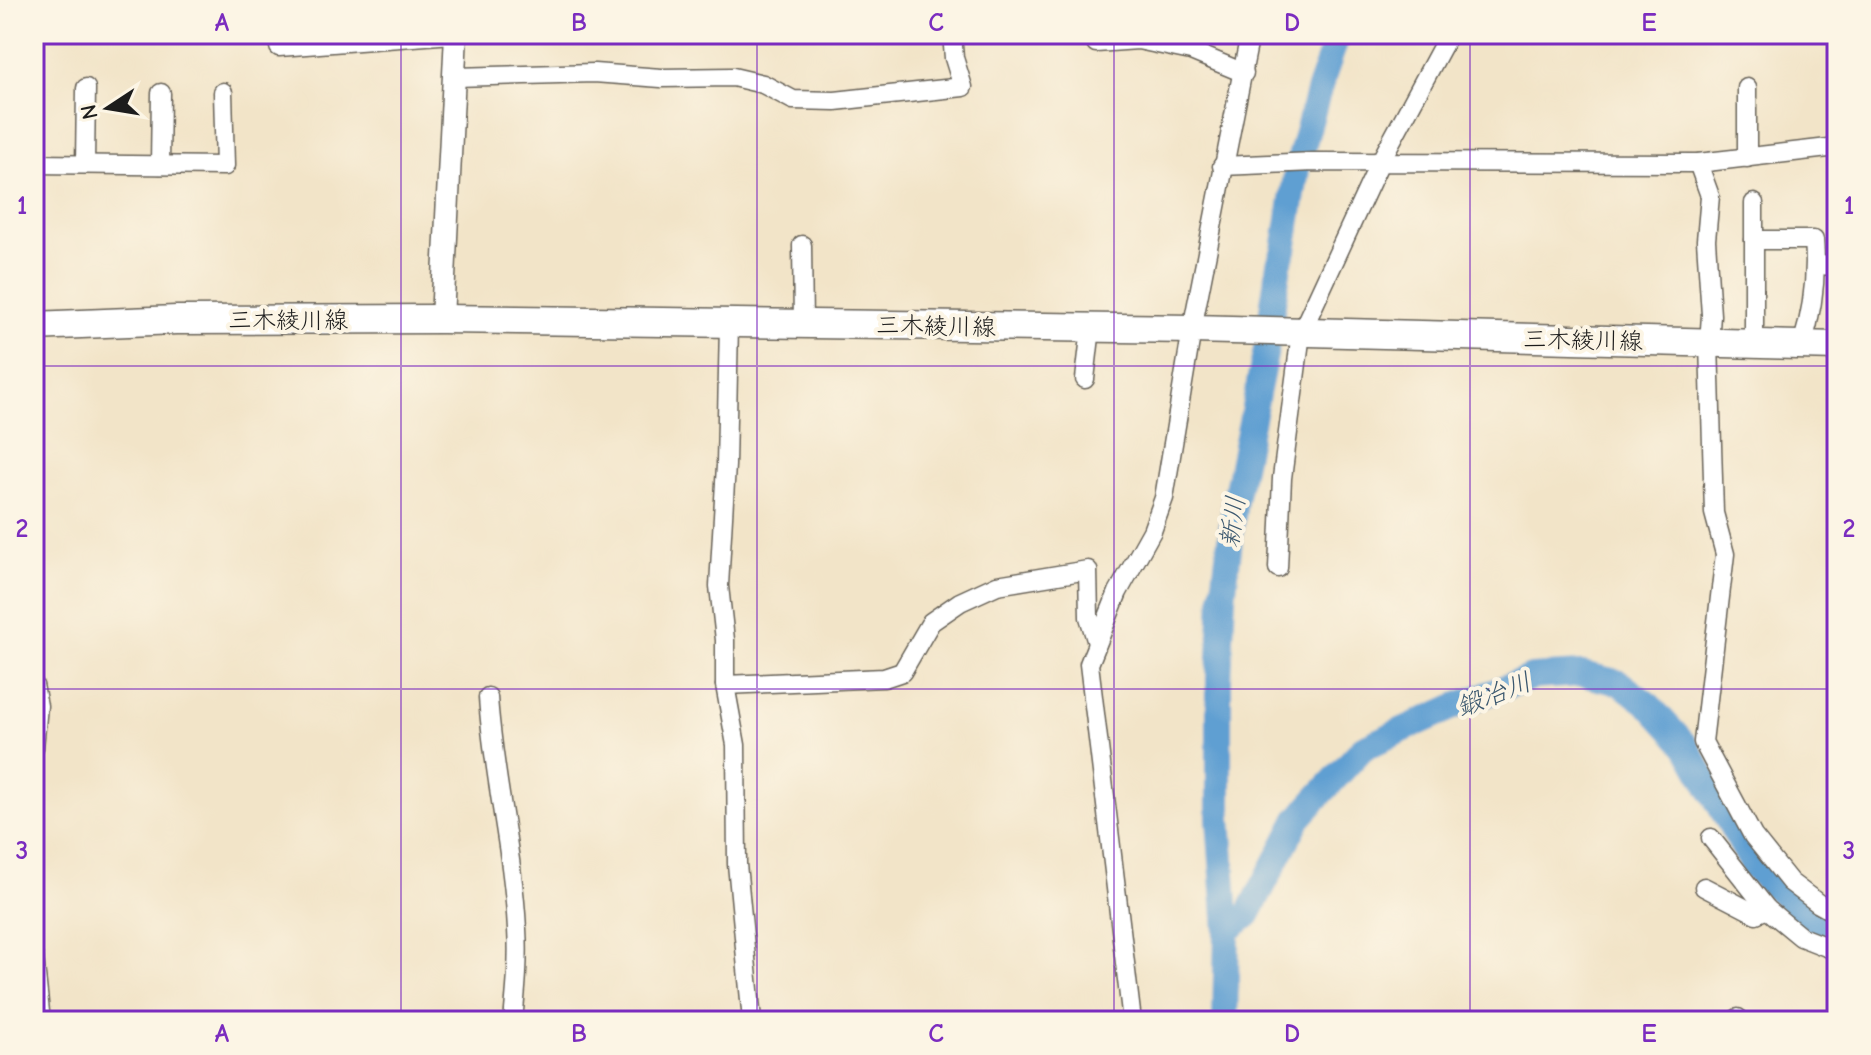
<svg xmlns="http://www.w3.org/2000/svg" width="1871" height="1055" font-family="'Comic Neue','Klee One',sans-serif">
<rect width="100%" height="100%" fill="#fcf5e5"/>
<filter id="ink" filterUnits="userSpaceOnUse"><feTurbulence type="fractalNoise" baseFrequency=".0125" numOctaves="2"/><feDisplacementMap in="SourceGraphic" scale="16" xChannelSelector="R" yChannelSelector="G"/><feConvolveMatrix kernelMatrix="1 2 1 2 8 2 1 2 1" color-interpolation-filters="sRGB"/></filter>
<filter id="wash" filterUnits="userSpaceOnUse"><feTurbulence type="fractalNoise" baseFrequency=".006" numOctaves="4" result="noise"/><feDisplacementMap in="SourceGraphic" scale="32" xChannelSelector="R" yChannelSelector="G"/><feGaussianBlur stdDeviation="1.8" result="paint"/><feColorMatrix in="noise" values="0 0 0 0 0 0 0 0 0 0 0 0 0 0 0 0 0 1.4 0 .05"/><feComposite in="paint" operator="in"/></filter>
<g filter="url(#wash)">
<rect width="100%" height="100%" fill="#f2e4c8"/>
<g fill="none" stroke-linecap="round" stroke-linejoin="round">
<g stroke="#5f9fd2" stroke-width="26">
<path d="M1227,931L1248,915L1298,819L1363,748L1451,708L1532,677L1582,674L1620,683L1649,705L1687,747L1755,869L1804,914L1837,932"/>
<path d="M1225,1021L1227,931L1219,819V678L1223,597L1235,500L1266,350L1279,264L1284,250L1297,169L1319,89L1338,34"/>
</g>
</g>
</g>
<g filter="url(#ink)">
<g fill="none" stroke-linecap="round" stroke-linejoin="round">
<defs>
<g id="minor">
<path d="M1096,43L1138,40L1191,51L1244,73"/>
<path d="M279,47L453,34"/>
<path d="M455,77L594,73L661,78L733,77L763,84L793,100L835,101L963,87L954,58L952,34"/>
<path d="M1747,158V88"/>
<path d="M1698,163L1710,196L1706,240L1711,315L1709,343L1714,513L1725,554L1703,742L1753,836L1790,882L1819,904L1837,914"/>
<path d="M34,164L225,166L223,92"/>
<path d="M85,164L86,88"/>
<path d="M160,165L161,93"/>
<path d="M1222,166L1314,162L1698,163L1837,147"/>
<path d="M1754,203V344"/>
<path d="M1754,240H1814C1817,276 1813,310 1802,345"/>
<path d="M802,245L803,325"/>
<path d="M1816,265L1837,266"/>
<path d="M729,324L726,465L719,586L725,640V685L736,745L737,864L752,1021"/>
<path d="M1085,379L1091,328"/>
<path d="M1278,568L1282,478L1301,333L1380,162L1449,34"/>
<path d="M34,685L38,706L34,748"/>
<path d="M725,685L884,678L902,672L931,622L960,602L997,585L1088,570L1089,617L1097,643"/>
<path d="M488,697C493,775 513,851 517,929C519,960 516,990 513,1021"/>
<path d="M1711,838L1767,909L1801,937L1837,951"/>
<path d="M1704,887L1756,914L1767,909"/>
<path d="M34,957L41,1021"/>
<path d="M1738,1018V1021"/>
<path d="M1132,1021L1089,664L1118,592L1152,531L1164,498L1192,329L1250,34"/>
</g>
<path id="tertiary" d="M442,319L456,34"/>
<path id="primary" d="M34,326L176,320L442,319L1192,329L1837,346"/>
</defs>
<use href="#minor" stroke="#676258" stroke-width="21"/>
<use href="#tertiary" stroke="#676258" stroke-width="25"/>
<use href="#primary" stroke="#676258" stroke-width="31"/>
<use href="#minor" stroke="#fff" stroke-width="18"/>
<use href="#tertiary" stroke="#fff" stroke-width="22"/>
<use href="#primary" stroke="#fff" stroke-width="28"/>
</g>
</g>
<path fill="none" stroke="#7b2cbf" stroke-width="2" stroke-opacity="0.55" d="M401,34V1021M757,34V1021M1114,34V1021M1470,34V1021M34,366H1837M34,689H1837"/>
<g text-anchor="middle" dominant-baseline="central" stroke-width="8" stroke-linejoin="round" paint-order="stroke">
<g font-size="24" fill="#1c1c1c" stroke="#fcf5e5">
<text x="288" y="320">三木綾川線</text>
<text transform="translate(936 326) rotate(1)">三木綾川線</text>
<text transform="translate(1583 340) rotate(1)">三木綾川線</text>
</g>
<g font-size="26" font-style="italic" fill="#3a576e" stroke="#fcf5e5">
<text transform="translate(1233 522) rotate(-82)">新川</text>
<text transform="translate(1494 695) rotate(-21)">鍛冶川</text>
</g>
</g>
<rect width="1871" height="1055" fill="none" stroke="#fcf5e5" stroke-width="88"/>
<g transform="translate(108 108) rotate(258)" stroke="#fcf5e5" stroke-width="6" paint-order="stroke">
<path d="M0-6L14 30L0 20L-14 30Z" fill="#1c1c1c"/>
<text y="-12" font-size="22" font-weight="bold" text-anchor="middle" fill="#1c1c1c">N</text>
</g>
<rect x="44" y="44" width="1783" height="967" fill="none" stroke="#7b2cbf" stroke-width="3"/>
<g font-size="26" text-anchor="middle" font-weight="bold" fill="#7b2cbf">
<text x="222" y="31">A</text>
<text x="579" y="31">B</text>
<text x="936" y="31">C</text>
<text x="1292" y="31">D</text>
<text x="1649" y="31">E</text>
<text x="22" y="214">1</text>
<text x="1849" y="214">1</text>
<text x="22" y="537">2</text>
<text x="1849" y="537">2</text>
<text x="22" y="859">3</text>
<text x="1849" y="859">3</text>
<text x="222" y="1042">A</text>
<text x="579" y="1042">B</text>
<text x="936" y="1042">C</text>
<text x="1292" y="1042">D</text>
<text x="1649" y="1042">E</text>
</g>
</svg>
